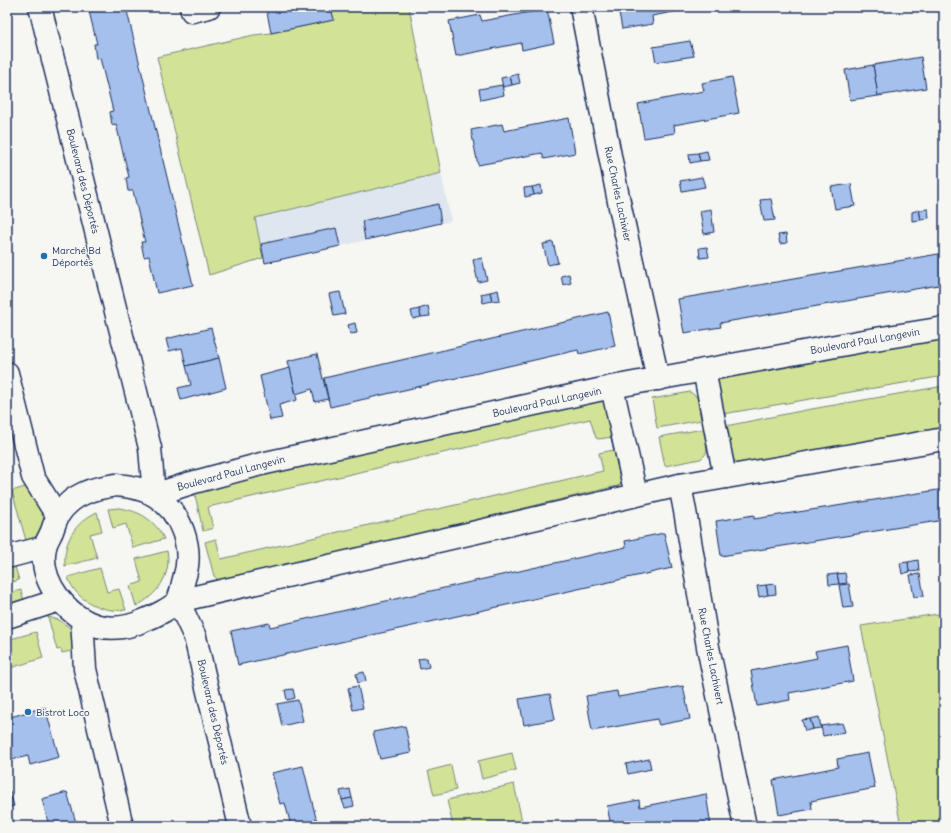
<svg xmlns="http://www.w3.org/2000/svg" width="951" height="833" font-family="Delius,sans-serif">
<rect width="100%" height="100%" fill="#f6f6f2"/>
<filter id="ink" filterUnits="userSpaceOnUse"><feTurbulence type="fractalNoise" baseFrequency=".025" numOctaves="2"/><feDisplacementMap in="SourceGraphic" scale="8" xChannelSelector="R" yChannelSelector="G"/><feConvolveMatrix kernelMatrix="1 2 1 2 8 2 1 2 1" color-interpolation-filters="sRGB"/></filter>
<g filter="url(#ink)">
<path fill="#dee6f0" d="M441,173L451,221L265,263L254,218Z"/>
<g fill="#d2e397" stroke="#76897a">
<path d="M331,7H409L441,173L255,218L263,258L209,275L157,57L254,35L271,33L333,20Z"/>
<path d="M944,332V376L723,414L716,379Z"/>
<path d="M944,386V430L738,464C728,456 728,438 726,426L806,410Z"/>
<path d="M690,392L697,397L701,420L657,428L652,399Z"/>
<path d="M603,395L612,437L599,439L596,438L590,419L208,507L213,528L203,531L194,490Z"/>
<path d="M703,429C705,439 712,453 700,459L665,466L659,437Z"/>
<path d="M614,450L621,482L620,485L617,486L219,581L214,576L205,542L216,539L221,559L603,471L599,453Z"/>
<path d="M25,487H32C35,493 40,500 43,506C48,522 39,536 27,544L12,491Z"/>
<path d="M119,508C140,511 155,520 164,539L133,548L126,524L113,528L108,509Z"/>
<path d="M97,512L102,531L90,534L97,558L65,566C63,542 75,522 97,512Z"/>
<path d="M167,551C172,575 157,596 136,606L130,586L142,582L136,559Z"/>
<path d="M15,567L19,580L7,584V569Z"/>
<path d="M100,568L107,592L119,589L126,610C103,613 75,601 68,577Z"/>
<path d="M21,590L25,604L7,609V594Z"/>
<path d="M944,613V826H901L861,626Z"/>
<path d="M48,617L59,620L70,628L75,650L62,653L61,649L57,650Z"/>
<path d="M36,632L43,658L7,669V640Z"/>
<path d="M512,753L516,770L482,779L478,761Z"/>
<path d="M451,765L456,790L434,795L428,771Z"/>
<path d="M514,784L523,826H453L447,800Z"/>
</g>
<g fill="#a5c0ec" stroke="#1b2f5e">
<path d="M88,7H126L193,285L157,293L149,256L144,257L141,242H145L133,191H128L126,178L129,177L116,124L112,125L110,112L113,111L100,58L96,59L94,44H97Z"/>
<path d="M266,7H331L334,20L271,33Z"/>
<path d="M618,7H699L652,16L653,24L622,29Z"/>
<path d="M547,9L554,43L522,50L521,43L456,56L449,21L480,15L482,21Z"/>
<path d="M690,41L694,56L656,62L653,47Z"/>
<path d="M921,57L926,88L878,96L873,65Z"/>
<path d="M873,65L878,96L850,100L845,70Z"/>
<path d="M518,74L520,83L512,85L510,76Z"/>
<path d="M510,76L512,85L503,87L501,78Z"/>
<path d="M732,77L739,113L674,125L675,133L644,138L638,104L704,91L702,83Z"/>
<path d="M502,85L504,95L481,100L479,89Z"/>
<path d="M569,118L575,153L544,159L542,153L478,165L471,130L502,124L504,131Z"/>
<path d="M707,151L709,160L700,161L698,153Z"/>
<path d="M698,153L700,161L690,163L689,154Z"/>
<path d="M702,177L705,187L682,191L680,181Z"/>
<path d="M851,184L855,206L835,209L831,187Z"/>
<path d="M541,185L542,193L534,195L532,187Z"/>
<path d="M532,187L534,195L525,197L524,188Z"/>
<path d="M771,199L775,220L764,221L760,200Z"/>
<path d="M438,204L441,223L365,240L362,221Z"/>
<path d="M711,209L714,232L704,234L700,211Z"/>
<path d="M928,209L929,218L921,220L919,210Z"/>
<path d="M919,210L921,220L912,221V212Z"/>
<path d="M336,228L340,246L265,263L261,244Z"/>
<path d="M786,234L787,243L780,244L778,235Z"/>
<path d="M553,242L558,263L548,265L543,244Z"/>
<path d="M707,247L709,257L700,258L699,248Z"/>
<path d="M944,253V284L720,323L721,327L684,333L678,299Z"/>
<path d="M482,258L487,280L478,282L473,260Z"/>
<path d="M569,274L571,283L563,285L561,276Z"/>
<path d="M498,290L500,300L492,301L490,292Z"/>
<path d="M340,292L345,314L334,316L329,294Z"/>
<path d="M490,292L492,301L483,303L481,294Z"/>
<path d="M428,306L430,316L421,317L419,309Z"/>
<path d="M419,309L421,317L413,319L411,311Z"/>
<path d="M608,312L615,346L579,354L578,350L330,407L324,378Z"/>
<path d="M355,323L357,333L350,334L348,325Z"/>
<path d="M211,328L219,358L186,366L182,348L169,351L166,339Z"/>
<path d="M317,354L328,399L315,402L312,389L296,394L288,361Z"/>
<path d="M219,358L226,388L181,400L178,388L191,385L186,366Z"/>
<path d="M290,368L297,400L279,405L282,418L270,420L260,376Z"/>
<path d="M944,489V520L721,556L716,521L754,515V519Z"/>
<path d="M664,533L672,568L238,665L231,631L269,623L270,627L284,624L595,554L626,547L625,541Z"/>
<path d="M918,560L919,571L909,572L908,562Z"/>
<path d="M908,562L909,572L902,574L900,563Z"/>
<path d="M845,573L847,583L839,584L837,574Z"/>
<path d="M837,574L839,584L829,585L828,575Z"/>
<path d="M920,574L924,596L914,597L910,575Z"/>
<path d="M775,584L776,594L768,595L766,585Z"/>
<path d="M849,584L853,607L843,608L839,585Z"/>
<path d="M766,585L768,595L759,597L757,586Z"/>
<path d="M847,645L853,681L789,693L790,700L757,706L751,671L817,658L815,651Z"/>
<path d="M427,658L429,667L420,669L418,659Z"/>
<path d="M364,672L366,681L358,683L356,674Z"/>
<path d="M358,686L363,708L353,710L348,688Z"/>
<path d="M683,686L690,719L659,725L657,719L592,731L586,696L617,691L618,697Z"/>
<path d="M293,689L295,698L287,700L285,690Z"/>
<path d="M550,694L555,719L524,725L519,699Z"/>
<path d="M298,700L303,721L282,726L277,704Z"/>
<path d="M45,707L59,757L30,765L28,756L7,761V718Z"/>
<path d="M819,717L821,728L813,729L810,719Z"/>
<path d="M810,719L813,729L805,731L802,720Z"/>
<path d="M842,723L845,732L823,736L821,726Z"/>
<path d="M405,726L411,753L380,759L373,732Z"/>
<path d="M868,753L875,788L811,801L812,809L779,815L773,780L838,767L837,759Z"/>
<path d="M649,759L651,769L628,774L626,764Z"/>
<path d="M303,766L318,826H291L285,803L280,804L272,773Z"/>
<path d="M350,789L352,798L342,800L340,791Z"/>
<path d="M10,791L14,806L7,808V792Z"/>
<path d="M67,792L77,826H49L42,799Z"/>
<path d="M706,794L711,826H611L607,806L639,800L640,807Z"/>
<path d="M352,798L354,806L345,808L342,800Z"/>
</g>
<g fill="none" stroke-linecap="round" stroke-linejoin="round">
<defs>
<g id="minor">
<path d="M40,7L150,448L154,495"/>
<path d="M191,7L192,11L209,7"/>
<path d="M581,7L620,207L658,379"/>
<path d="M704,370L725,477"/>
<path d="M7,373L33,477L51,506L58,515"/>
<path d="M612,387L636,495"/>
<path d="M116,485C129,486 142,488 154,495C182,512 194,549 184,579C182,586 181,594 178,600C174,607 153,617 145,620C130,627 114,630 98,626C67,617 38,581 45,547C46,542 50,536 52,531C54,525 56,519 59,514C72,494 94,488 116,485Z"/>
<path d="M680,485L685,511L708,647L745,826"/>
<path d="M154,495L191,483L261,464L612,387L863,341L944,328"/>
<path d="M7,557L45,547"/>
<path d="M178,601L680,485L944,439"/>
<path d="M178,601L195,637L240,826"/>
<path d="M7,617L59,600"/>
<path d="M82,619L85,669L122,826"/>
</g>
</defs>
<use href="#minor" stroke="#1b2f5e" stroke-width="25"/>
<use href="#minor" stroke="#f6f6f2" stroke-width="22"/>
</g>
</g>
<g fill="#1f6fb2" stroke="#f6f6f2" stroke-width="1.5">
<circle cx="44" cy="256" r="4"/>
<circle cx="28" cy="712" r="4"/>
</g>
<g text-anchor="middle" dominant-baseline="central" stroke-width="3" stroke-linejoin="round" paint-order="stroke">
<g font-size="10" fill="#1b2f5e" stroke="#f6f6f2">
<text transform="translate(83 181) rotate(76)">Boulevard des Déportés</text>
<text transform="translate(618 194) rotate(78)">Rue Charles Lachivier</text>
<text transform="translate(865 341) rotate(-10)">Boulevard Paul Langevin</text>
<text transform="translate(547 402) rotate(-12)">Boulevard Paul Langevin</text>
<text transform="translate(231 473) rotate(-15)">Boulevard Paul Langevin</text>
<text transform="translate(711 656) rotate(79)">Rue Charles Lachivert</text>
<text transform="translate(213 712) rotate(77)">Boulevard des Déportés</text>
</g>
<g font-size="10" fill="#1b2f5e" stroke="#f6f6f2" text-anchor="start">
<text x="52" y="250">Marché Bd<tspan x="52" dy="12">Déportés</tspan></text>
<text x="36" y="712">Bistrot Loco</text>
</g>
</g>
<rect width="951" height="833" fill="none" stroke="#f6f6f2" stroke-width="24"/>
<rect x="12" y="12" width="927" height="809" fill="none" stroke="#1b2f5e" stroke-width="1.5" filter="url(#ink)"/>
</svg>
